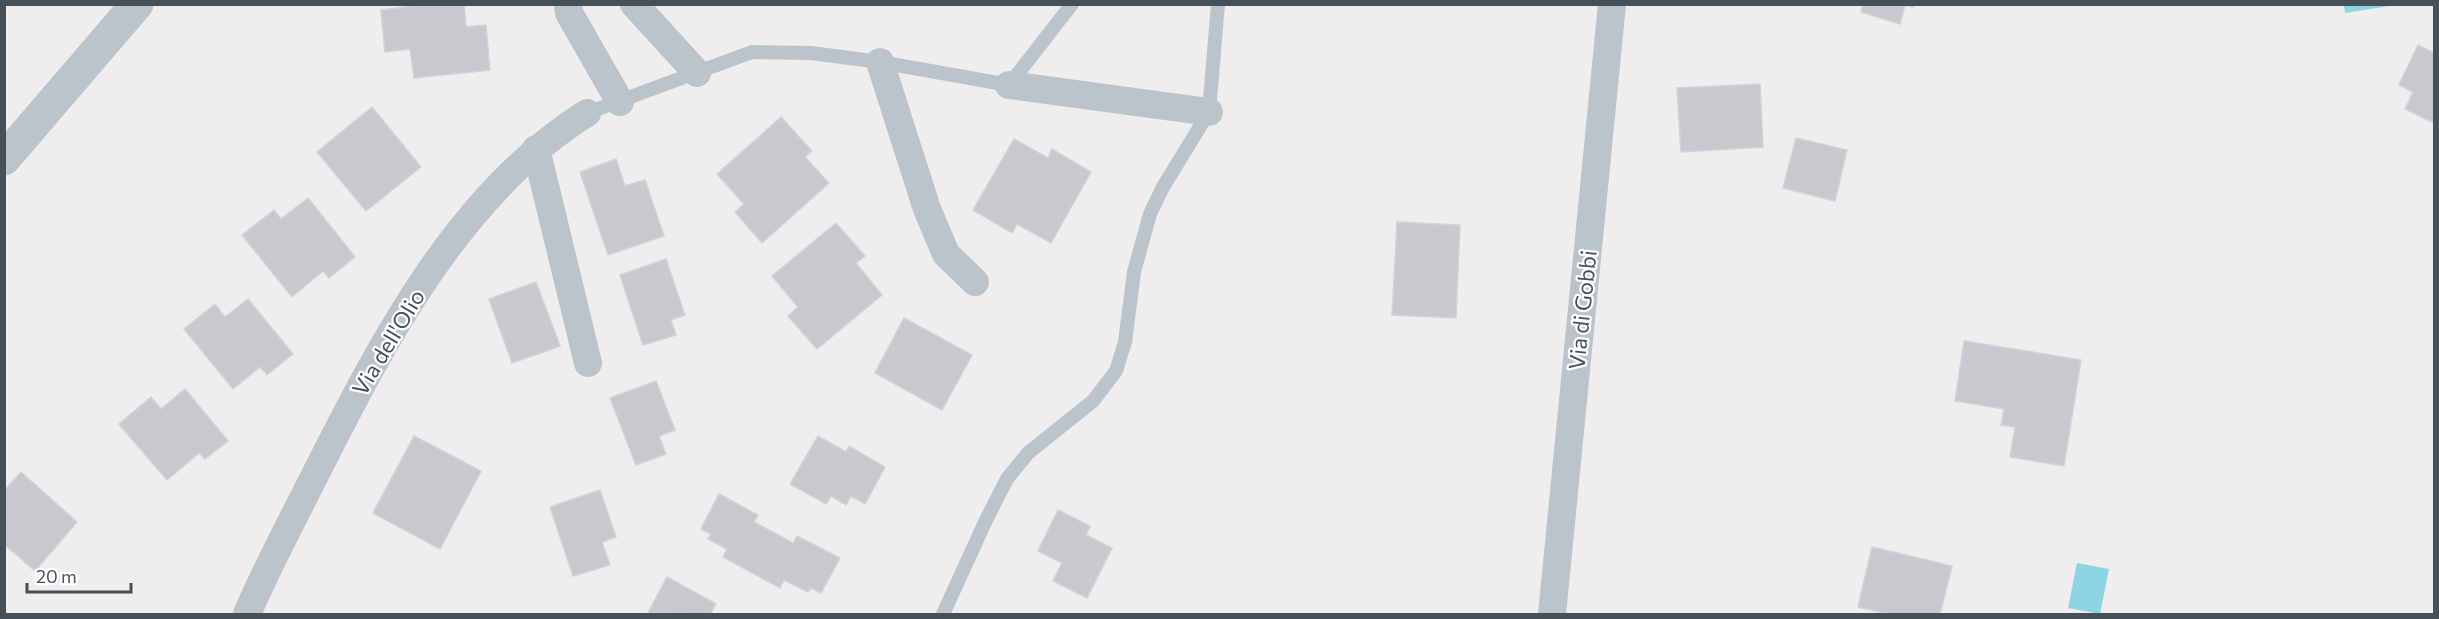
<svg xmlns="http://www.w3.org/2000/svg" width="2439" height="619" font-family="Commissioner,sans-serif">
<rect width="100%" height="100%" fill="#efeded"/>
<g fill="#8dd5e5">
<path d="M2344,4H2396V5L2345,13Z"/>
<path d="M2077,563L2109,569L2100,614L2068,608Z"/>
</g>
<g fill="#c7c9cf" stroke="#d1d3d8" stroke-width="1.5">
<path d="M430,4H464L466,27L486,25L490,70L414,78L410,49L385,52L381,10Z"/>
<path d="M1863,4H1915L1914,7L1905,5L1900,24L1861,12Z"/>
<path d="M2418,45L2434,53V123L2405,109L2413,92L2399,85Z"/>
<path d="M1760,84L1763,147L1681,152L1677,88Z"/>
<path d="M372,107L421,167L366,211L317,152Z"/>
<path d="M781,117L812,151L805,157L829,183L762,243L735,212L744,204L717,174Z"/>
<path d="M1796,138L1847,150L1835,201L1783,188Z"/>
<path d="M1014,139L1048,158L1052,149L1091,172L1051,243L1017,224L1012,233L973,210Z"/>
<path d="M616,159L625,186L645,180L664,236L608,255L580,172Z"/>
<path d="M308,198L355,257L329,278L323,271L292,297L242,235L274,210L281,219Z"/>
<path d="M1397,222L1460,225L1456,318L1392,315Z"/>
<path d="M836,223L865,256L856,263L882,295L817,349L788,316L798,307L772,276Z"/>
<path d="M666,259L685,315L671,320L676,335L643,345L620,275Z"/>
<path d="M536,282L560,346L512,363L489,299Z"/>
<path d="M248,299L293,354L267,375L260,367L233,389L184,329L215,304L225,317Z"/>
<path d="M904,318L972,355L942,410L875,373Z"/>
<path d="M1964,341L2081,360L2064,466L2010,457L2015,427L2001,425L2004,409L1955,401Z"/>
<path d="M656,381L675,430L659,436L666,454L636,465L610,398Z"/>
<path d="M185,389L228,441L205,459L199,453L167,480L119,424L151,397L161,409Z"/>
<path d="M414,436L481,471L440,549L373,513Z"/>
<path d="M818,436L846,452L849,446L885,467L865,504L851,496L846,505L831,496L826,504L790,484Z"/>
<path d="M21,472L77,522L35,571L4,544V491Z"/>
<path d="M600,490L616,537L602,542L610,565L573,576L550,507Z"/>
<path d="M719,494L758,515L754,522L793,543L797,536L840,558L821,593L811,588L808,592L784,580L780,588L723,557L727,549L708,539L711,534L701,529Z"/>
<path d="M1058,510L1090,526L1086,535L1112,548L1087,598L1053,581L1062,563L1038,551Z"/>
<path d="M1872,547L1952,566L1940,614H1888L1858,607Z"/>
<path d="M667,577L716,604L711,613L713,614L648,613Z"/>
</g>
<g fill="none" stroke-linecap="round" stroke-linejoin="round">
<g stroke="#bcc4cb" stroke-width="14">
<path d="M587,113L752,52L811,53L880,62L1009,85L1072,4"/>
<path d="M943,614L986,520L1007,479L1028,453L1093,401L1116,371L1125,342L1134,272L1150,214L1163,187L1209,112L1218,4"/>
</g>
<g stroke="#bcc4cb" stroke-width="28">
<path d="M568,4L569,13L620,102"/>
<path d="M634,4L697,73"/>
<path d="M880,62L927,209L946,254L975,282"/>
<path d="M1009,85L1209,112"/>
<path d="M536,149L588,363"/>
<path d="M247,614C267,567 292,521 315,475C381,344 459,193 587,113"/>
<path d="M1552,614L1612,4"/>
</g>
<path stroke="#bcc4cb" stroke-width="33" d="M4,159L137,4"/>
</g>
<g text-anchor="middle" dominant-baseline="central" stroke-width="4.5" stroke-linejoin="round" paint-order="stroke">
<g font-size="22" fill="#465059" stroke="#fff">
<text transform="translate(1582 310) rotate(-84)">Via di Gobbi</text>
<text transform="translate(388 342) rotate(-59)">Via dell'Olio</text>
</g>
</g>
<rect width="2439" height="619" fill="none" stroke="#465059" stroke-width="12"/>
<path d="M27 583v9h104v-9" fill="none" stroke="#465059" stroke-width="3"/>
<text x="36" y="583" font-size="18" fill="#465059" stroke="#ffffff" stroke-width="4.5" paint-order="stroke">20 m</text>
</svg>
